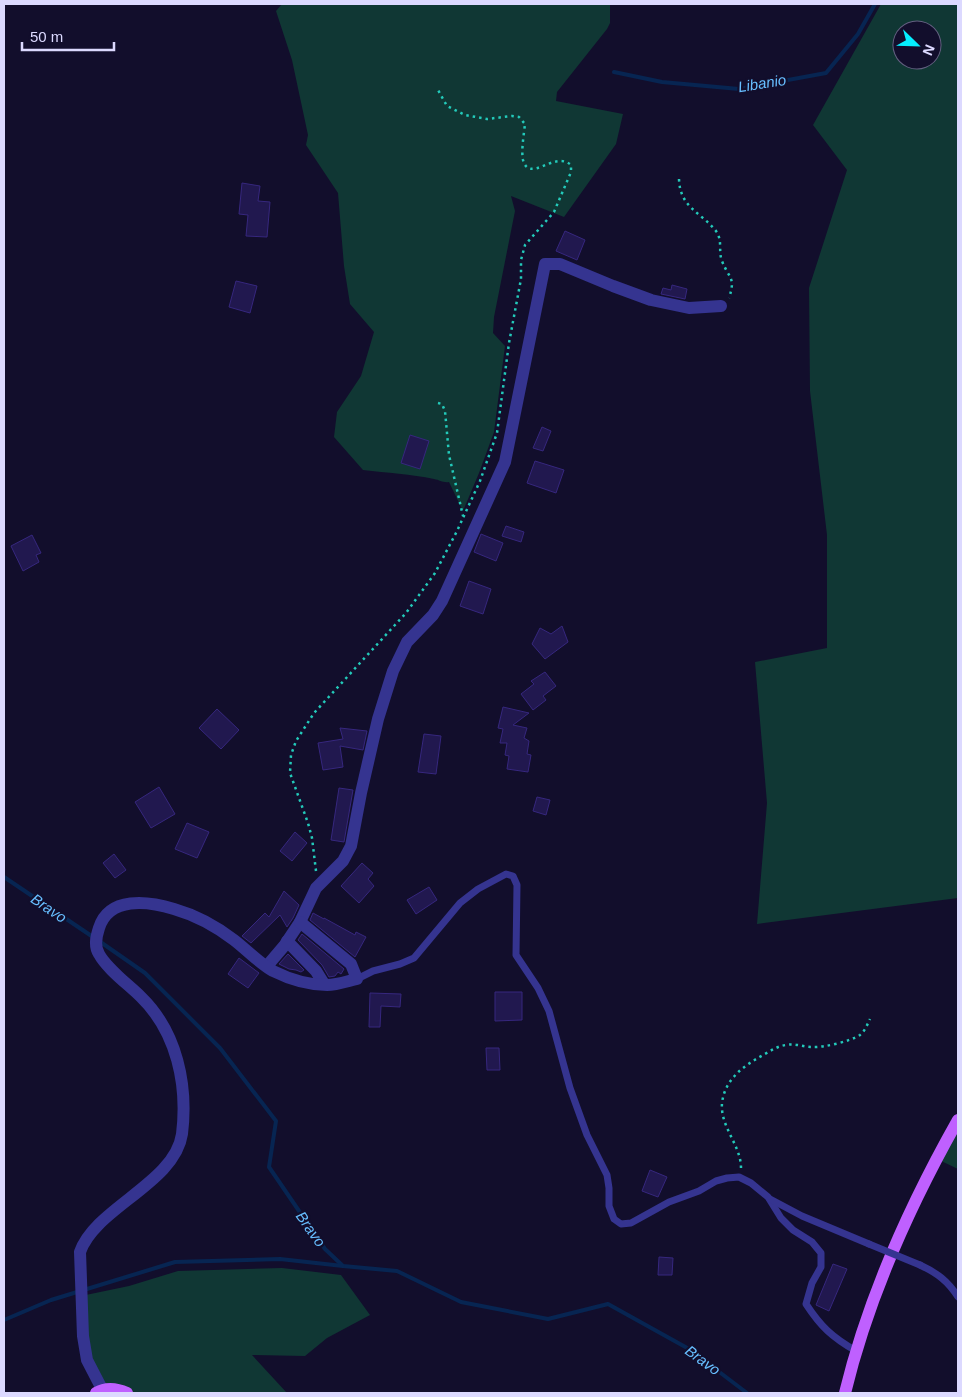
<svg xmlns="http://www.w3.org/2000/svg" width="962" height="1397" font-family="Helvetica,sans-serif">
<rect width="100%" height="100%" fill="#120e2c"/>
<g fill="#103734" fill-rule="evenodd">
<path d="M282,4H610V23L607,29L557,92L556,101L623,114L616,144L564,217L511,196L515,211L494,317L493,333L505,346L494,432L479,473L463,511L449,482C443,483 440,480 434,479C411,474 387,473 363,470L334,437L337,412L361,376L374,332L350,304L344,266L338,193L306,145L308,135L292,60L276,11Z"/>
<path d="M881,4H958V898L757,924L767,803L755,662L827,648V535L810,391L809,288L847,170L813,125ZM902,30H932V60H902Z"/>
<path d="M958,1120V1169L937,1159Z"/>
<path d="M282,1268L341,1275L370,1315L327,1338L305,1356L252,1355L287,1393H127L102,1389L87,1360L81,1296L129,1286L178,1271Z"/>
</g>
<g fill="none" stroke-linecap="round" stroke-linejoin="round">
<g stroke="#072552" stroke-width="4">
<path d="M614,72L662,82L739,89L826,73L858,34L875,4"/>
<path d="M4,877L93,937"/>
<path d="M99,941L145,973L220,1048L276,1121L269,1167L325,1249L343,1266L397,1271L461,1302L548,1319L608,1304L689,1349L747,1393"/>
<path d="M4,1320L51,1300L175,1262L280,1259L343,1266"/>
</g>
</g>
<g fill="#21184f" stroke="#36277e">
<path d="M242,183L260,186L258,201L270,202L267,237L246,236L248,215L239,214Z"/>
<path d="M565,231L585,240L577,260L556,251Z"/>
<path d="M236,281L257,286L250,313L229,307Z"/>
<path d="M672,285L687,289L685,299L661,294L663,288L671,290Z"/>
<path d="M542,427L551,431L543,451L533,448Z"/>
<path d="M410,435L429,441L420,469L401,463Z"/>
<path d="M535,461L564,470L556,493L527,483Z"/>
<path d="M506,526L524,532L521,542L502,536Z"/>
<path d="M481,534L503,543L496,561L474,552Z"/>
<path d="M32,535L41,553L36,555L39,562L23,571L11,546Z"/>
<path d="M469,581L491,589L483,614L460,606Z"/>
<path d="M562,626L568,642L545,659L532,644L540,628L551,634Z"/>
<path d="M545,672L556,686L543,696L546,700L533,710L521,694L534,684L531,681Z"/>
<path d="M503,707L529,713L513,725L527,728L524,738L529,741L527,754L531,755L528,772L507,769L509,756L505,755L507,743H500L503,729L498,728Z"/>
<path d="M217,709L239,730L221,749L199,728Z"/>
<path d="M340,728L367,731L363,750L340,746L343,767L323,770L318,743L343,739Z"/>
<path d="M424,734L441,736L436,774L418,772Z"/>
<path d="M159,787L175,814L151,828L135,802Z"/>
<path d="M339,788L353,790L344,842L331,840Z"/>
<path d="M537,797L550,800L546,815L533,811Z"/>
<path d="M187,823L209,832L197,858L175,849Z"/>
<path d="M295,832L307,843L292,861L280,851Z"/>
<path d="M114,854L126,870L115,878L103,863Z"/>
<path d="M362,863L373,873L368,879L374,886L359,903L341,886Z"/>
<path d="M429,887L437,900L416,914L407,900Z"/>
<path d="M284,891L299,905L293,918L287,927L280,915L251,943L242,936L265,913L269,917Z"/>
<path d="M313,913L324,919V918L355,935L356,932L366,937L355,957L310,920Z"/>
<path d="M302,934L344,969L341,974L338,972L335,976L329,977L322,965L298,940Z"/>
<path d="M288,954L304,970L301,972L296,970L289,969L279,964Z"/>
<path d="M239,958L259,973L248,988L228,974Z"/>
<path d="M495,992H522V1020L495,1021Z"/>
<path d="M370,993L401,994L400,1007L381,1006L380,1027H369Z"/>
<path d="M486,1048H499L500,1070H487Z"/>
<path d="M650,1170L667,1177L658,1197L642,1191Z"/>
<path d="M659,1257L673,1258L672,1275H658Z"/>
<path d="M833,1264L847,1269L829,1311L816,1305Z"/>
</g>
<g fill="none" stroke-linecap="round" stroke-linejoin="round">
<g stroke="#23caba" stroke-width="2.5" stroke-dasharray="2.5 4" stroke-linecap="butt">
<path d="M679,179C680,208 701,212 716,231C723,241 718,251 722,261C729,279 736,277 729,298"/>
<path d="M438,403L442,404L445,411L449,455L463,516"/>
<path d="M316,871L312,838L308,823L290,773L291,755L296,741L314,713L406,613L435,573L457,531L480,481L497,433L509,343L521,279V260L525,245L554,212L571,172V165C554,150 530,184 523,160C521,151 524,133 525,124L519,117L512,116L487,119L465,115L447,106L438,90"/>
<path d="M741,1168C741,1145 720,1127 722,1103C725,1078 745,1065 765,1054C772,1050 778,1046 786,1045C795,1043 803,1047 812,1047C823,1048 851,1041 860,1035C865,1031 867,1025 870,1019"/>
</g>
<g stroke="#353490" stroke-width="7">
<path d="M357,979L373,971L400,964L414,958L460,903L478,889L506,874L513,876L517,885L516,955L538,988L549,1011L570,1088L587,1135L607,1175L609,1188V1206L614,1219L621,1224L631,1223L669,1202L699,1191L716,1181L727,1178L739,1177L751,1183L768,1197L781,1218L793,1230L812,1242L821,1253V1267L812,1283L806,1304C821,1327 832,1337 856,1351"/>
<path d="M770,1199L802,1216L869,1244"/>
<path d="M920,1265C937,1273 948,1281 958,1297"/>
</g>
<g stroke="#353490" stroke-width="12">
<path d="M287,941L316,971L324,984"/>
<path d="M267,966L284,946L300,922L316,888L343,861L351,846L361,793L378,719L393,671L407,642L433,615L442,601L505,462L545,264H560L613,286L651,300L689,308L721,306"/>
<path d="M102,1389L87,1360L83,1336L80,1252C95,1208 175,1183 182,1134C188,1085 177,1032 141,997C129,985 107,969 99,954C94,946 96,937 99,928C109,896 148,901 174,909C195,915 217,927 234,940C247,950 259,963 273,971C289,979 309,985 327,985C337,985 348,981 357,979L351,964L300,922"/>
</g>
<g stroke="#bf60ff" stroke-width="12">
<path d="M96,1393C106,1387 116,1388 127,1393"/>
<path d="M845,1393C868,1298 910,1205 958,1120"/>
</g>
<path stroke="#353490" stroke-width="7" d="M869,1244L920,1265"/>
</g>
<g text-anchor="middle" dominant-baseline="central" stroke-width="4.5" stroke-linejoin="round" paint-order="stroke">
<g font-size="15" font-style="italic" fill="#67beff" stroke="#120e2c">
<text transform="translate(762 83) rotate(-9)">Libanio</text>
<text transform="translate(49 908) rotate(34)">Bravo</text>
<text transform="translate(311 1229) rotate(55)">Bravo</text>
<text transform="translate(703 1360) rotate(36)">Bravo</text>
</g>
</g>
<rect width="962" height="1397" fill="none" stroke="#dcd9ff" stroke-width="10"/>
<g transform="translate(917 45) rotate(113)"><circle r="24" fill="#120e2c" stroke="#635f80"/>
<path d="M0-4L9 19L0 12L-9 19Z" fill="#05eeff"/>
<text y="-8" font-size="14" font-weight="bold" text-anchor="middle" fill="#dcd9ff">N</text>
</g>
<path d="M22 42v8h92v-8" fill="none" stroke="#dcd9ff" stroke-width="2.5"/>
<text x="30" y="42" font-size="15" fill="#dcd9ff" stroke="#120e2c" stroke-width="4" paint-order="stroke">50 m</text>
</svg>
